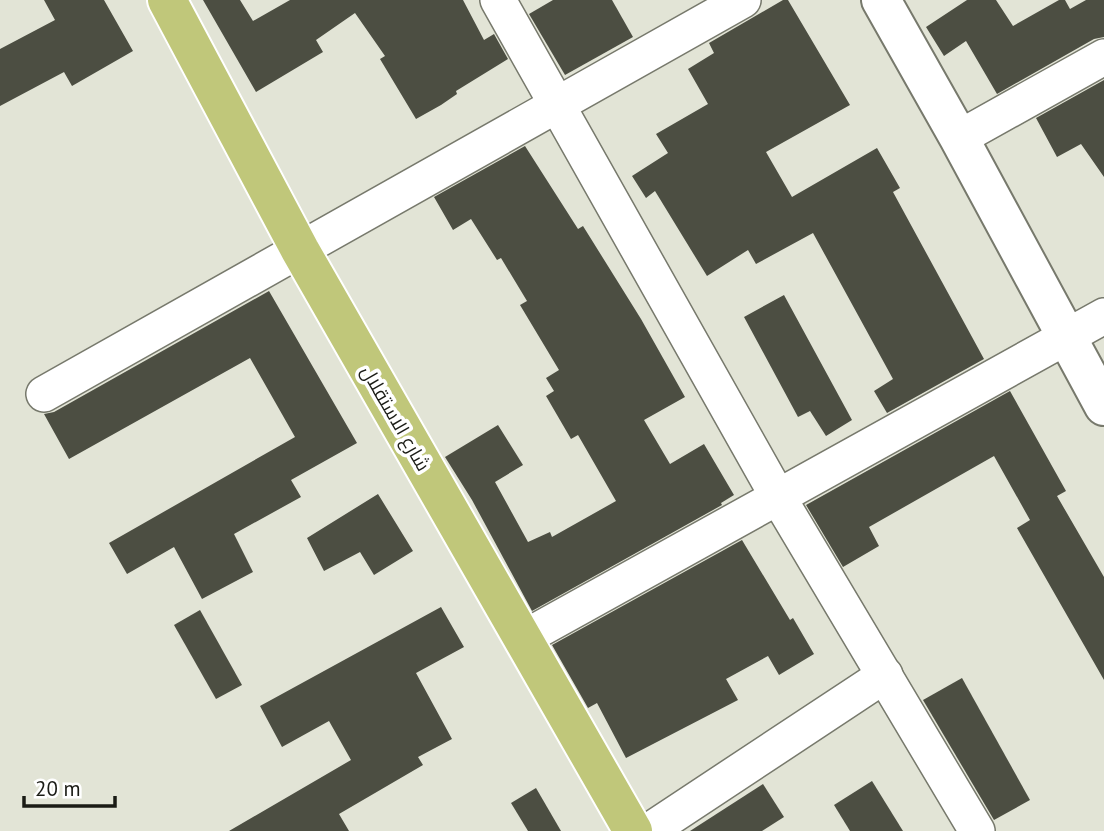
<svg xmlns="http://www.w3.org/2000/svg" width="1104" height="831" font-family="'PT Sans',Cairo,sans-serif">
<rect width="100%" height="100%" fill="#e2e4d6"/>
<g fill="#4c4e42">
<path d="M44,0H104L133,51L72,86L64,72L0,106V49L55,20Z"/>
<path d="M203,0H240L253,21L290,0H463L484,40L494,34L508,59L456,91L457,94L441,105L416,119L380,59L385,56L355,13L316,40L323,52L256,92Z"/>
<path d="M553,0H612L633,37L565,75L529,14Z"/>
<path d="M783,0H788L850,105L766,152L792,197L877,148L900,188L893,192L984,359L887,413L874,391L893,379L813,233L756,264L748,250L707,276L655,191L646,198L632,176L668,153L656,134L708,104L688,69L714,53L709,43Z"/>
<path d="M967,0H996L1013,26L1059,0H1065L1070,9L1086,0H1104V37L1094,39L997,94L966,41L944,56L926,27Z"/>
<path d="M1104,80V177L1081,144L1057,157L1036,118Z"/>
<path d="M525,146L578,229L583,226L641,319L685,397L644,420L670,464L704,444L734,495L721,503L722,505L532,611L472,500L445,457L498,425L523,465L495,482L528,542L550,532L552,537L616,501L578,435L571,439L546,396L554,391L546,378L559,370L520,305L527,301L501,258L497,260L471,219L453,230L434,197Z"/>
<path d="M269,291L357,443L291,480L301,497L234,534L253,572L202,599L174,547L127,574L109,543L295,437L250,358L69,459L44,414L54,412Z"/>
<path d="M784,295L852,420L826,436L810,411L798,417L744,317Z"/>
<path d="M1010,391L1066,491L1057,496L1104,577V680L1017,528L1030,520L994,456L869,527L879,546L843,567L806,505Z"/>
<path d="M378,494L413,551L374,575L360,552L324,571L307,538Z"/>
<path d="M742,540L790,620L793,618L814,654L779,675L768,656L726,679L738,700L626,758L597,703L588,708L552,645Z"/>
<path d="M441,607L464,647L416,673L452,739L418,757L423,765L339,814L349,831H229L351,760L329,721L282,747L260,706Z"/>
<path d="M200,610L242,685L216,699L174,625Z"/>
<path d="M962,678L1030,800L994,820L923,700Z"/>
<path d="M872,781L903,831H850L834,805Z"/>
<path d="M763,784L784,817L762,831H690Z"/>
<path d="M536,788L561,831H528L511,803Z"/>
</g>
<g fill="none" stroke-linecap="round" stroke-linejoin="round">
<defs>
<g id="minor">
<path d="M498,0L778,497L977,831"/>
<path d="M959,138L1104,57"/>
<path d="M44,394L743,0"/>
<path d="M522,639L1104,316"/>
<path d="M649,831L885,675"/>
</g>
<path id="tertiary" d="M881,0L959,138L1104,406"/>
<path id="trunk" d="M167,0L300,250L633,831"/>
</defs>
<use href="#minor" stroke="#77796c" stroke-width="38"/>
<use href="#tertiary" stroke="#77796c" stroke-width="42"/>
<use href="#trunk" stroke="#fff" stroke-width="42"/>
<use href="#minor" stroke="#fff" stroke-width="35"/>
<use href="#tertiary" stroke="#fff" stroke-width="38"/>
<use href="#trunk" stroke="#c0c77a" stroke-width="38"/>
</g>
<g text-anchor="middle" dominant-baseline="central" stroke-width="7" stroke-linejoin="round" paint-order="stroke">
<g font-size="19" fill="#1a1b15" stroke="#fff">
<text transform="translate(396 418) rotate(60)">شارع الاستقلال</text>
</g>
</g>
<path d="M24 796v10h91v-10" fill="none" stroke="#1a1b15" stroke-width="3.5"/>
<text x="35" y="796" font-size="21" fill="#1a1b15" stroke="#ffffff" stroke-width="5" paint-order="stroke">20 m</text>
</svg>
